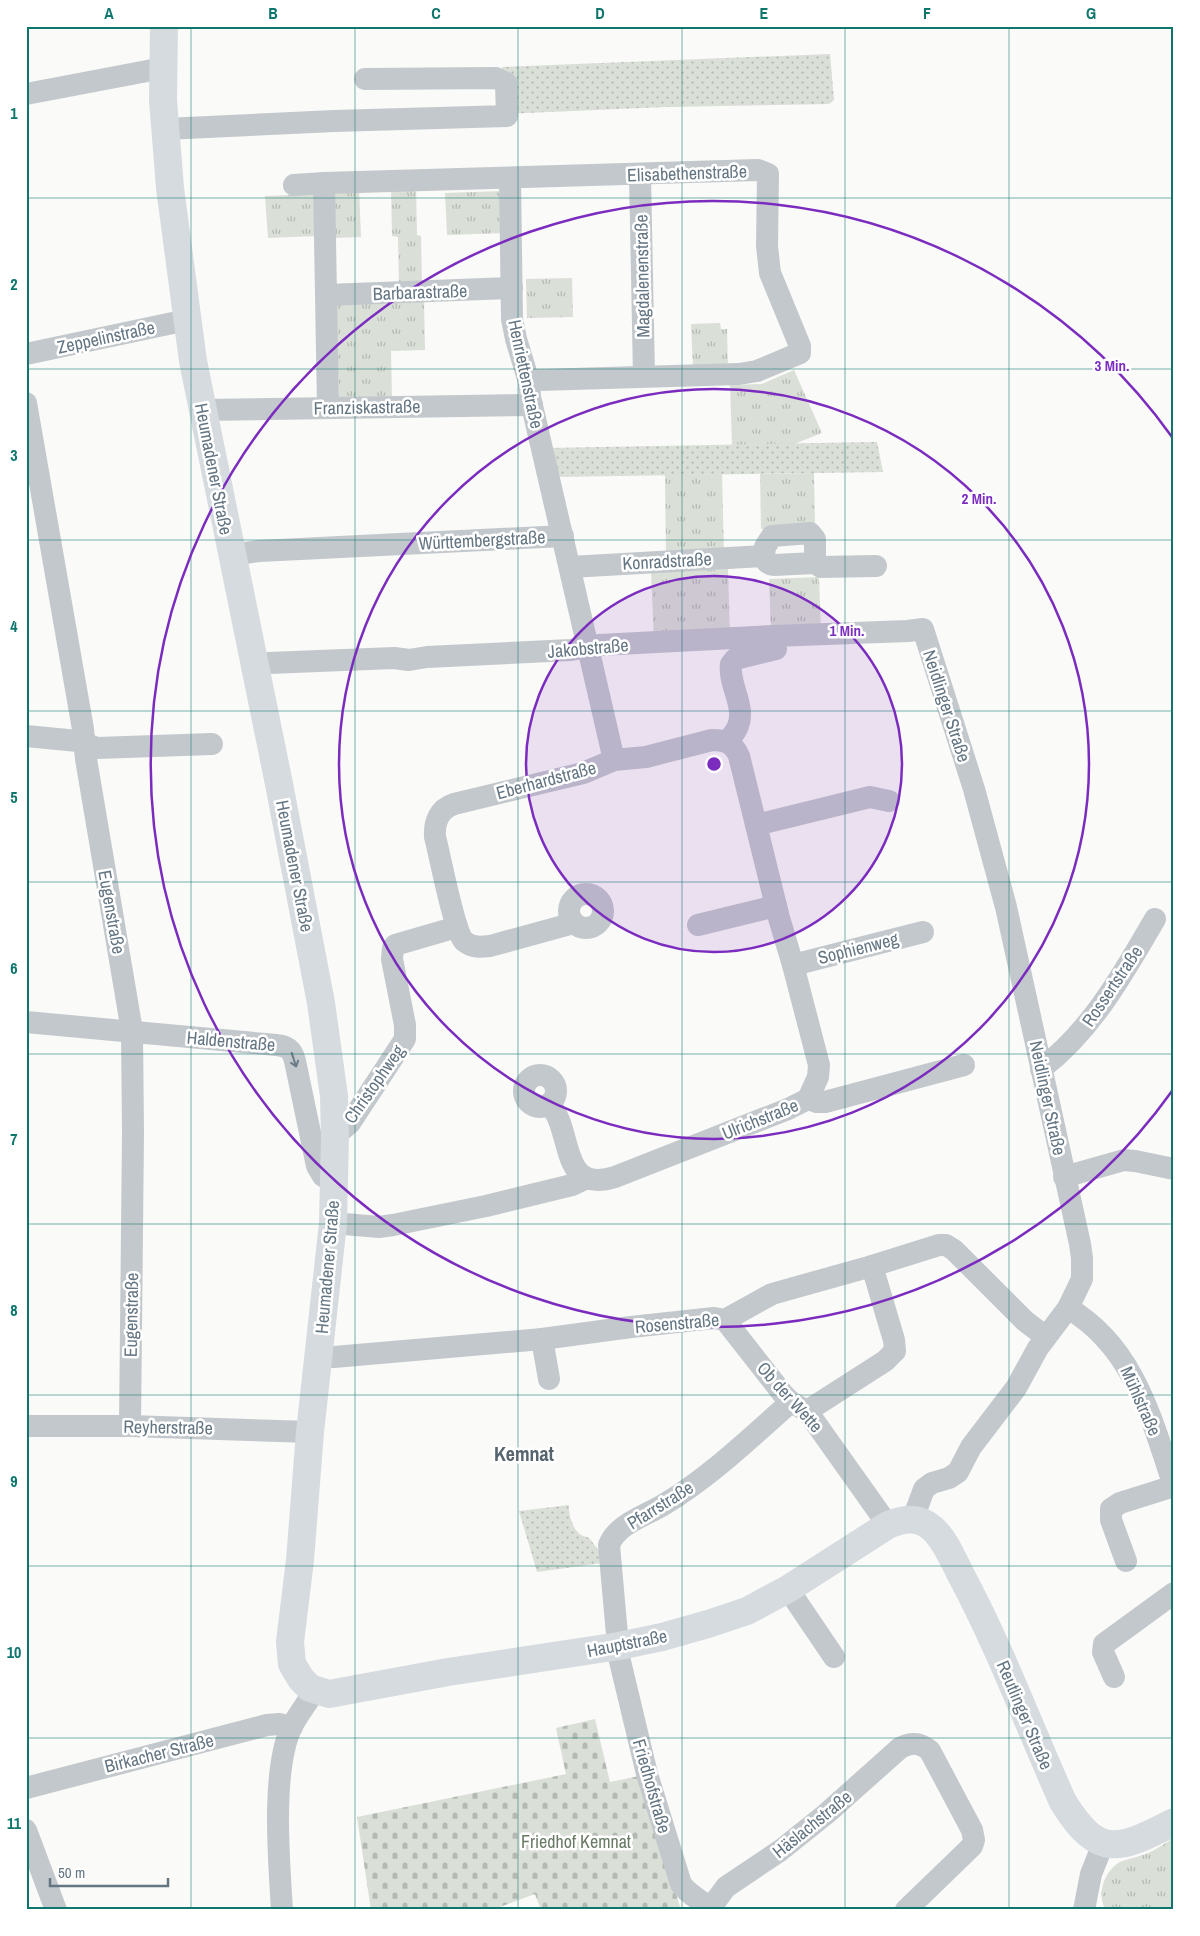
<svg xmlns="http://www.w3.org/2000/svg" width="1200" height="1936" font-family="'Archivo Narrow',sans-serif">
<defs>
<pattern id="grass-tufts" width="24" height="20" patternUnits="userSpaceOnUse" patternTransform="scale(1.25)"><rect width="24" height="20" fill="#dadfd7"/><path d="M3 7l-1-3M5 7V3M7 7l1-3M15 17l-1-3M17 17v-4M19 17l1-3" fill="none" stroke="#b4b9b4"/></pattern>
<pattern id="cemetery-stones" width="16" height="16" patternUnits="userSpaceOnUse" patternTransform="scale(1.25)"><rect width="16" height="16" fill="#dadfd7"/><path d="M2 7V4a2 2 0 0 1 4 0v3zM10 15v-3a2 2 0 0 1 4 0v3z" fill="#b4b9b4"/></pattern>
<pattern id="park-dots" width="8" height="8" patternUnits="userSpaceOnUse" patternTransform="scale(1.25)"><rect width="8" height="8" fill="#dadfd7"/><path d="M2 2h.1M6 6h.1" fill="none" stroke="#b4b9b4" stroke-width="1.8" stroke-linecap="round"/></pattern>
</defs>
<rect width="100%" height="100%" fill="#fafaf8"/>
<g fill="url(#grass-tufts)">
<path d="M416,186L417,235L421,236L422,286H399L398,237L392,236L391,187Z"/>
<path d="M359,188L361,237L333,238L331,193Z"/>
<path d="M503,191L505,233L447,235L445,193Z"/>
<path d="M319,194L318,236L268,238L265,196Z"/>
<path d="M572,278L573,317L527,318L526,279Z"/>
<path d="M424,301L425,350L391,351L392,398L339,400L336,304Z"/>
<path d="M720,323L721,329H727L728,368L693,369L691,324Z"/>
<path d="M794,370L822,433L794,444L732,445L730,385L762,384Z"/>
<path d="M814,473L815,528L761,529L760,474Z"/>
<path d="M722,474L724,555L666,556L665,475Z"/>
<path d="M728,569L730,636L654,640L651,572Z"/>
<path d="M819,577L821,631L771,634L769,579Z"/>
<path d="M1174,1838V1910H1106C1096,1895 1104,1871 1120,1862C1129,1858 1141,1857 1150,1852C1158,1849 1166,1842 1174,1838Z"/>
</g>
<path fill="url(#cemetery-stones)" d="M595,1719L610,1782L639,1776L681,1910H541L535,1894L492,1910H371L357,1817L566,1774L556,1728Z"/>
<g fill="url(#park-dots)">
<path d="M830,54L834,100L829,104L666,107L503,114L502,67Z"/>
<path d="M877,442L883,472L554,477L548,448Z"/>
<path d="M569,1505C568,1514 573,1530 581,1535C584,1537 586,1536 589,1538C593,1542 595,1547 600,1551L602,1563L537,1572L519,1511Z"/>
</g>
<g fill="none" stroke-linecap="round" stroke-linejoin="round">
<g stroke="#c3c8cc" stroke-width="22">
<path d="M26,94L163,68"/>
<path d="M165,129L334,121L507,116L506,83L496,78L365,79"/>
<path d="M640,175L644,376"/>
<path d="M510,179L512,319L516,339L529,382L530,397L614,760"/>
<path d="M294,185L324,183"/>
<path d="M327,295L512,288"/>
<path d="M26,354L187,320"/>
<path d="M26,403L83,729L86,759L132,1031L133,1133L130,1426"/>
<path d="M328,407L324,183L758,170L768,174L767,246L770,273L800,346V353L757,371L739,374L539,380L529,382"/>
<path d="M202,410L532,405"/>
<path d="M232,555L259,551L563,536"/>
<path d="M764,556L765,547L772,536L810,533L815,539V563"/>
<path d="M570,567L764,556C765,562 768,564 774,565L815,563L821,567L876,566"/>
<path d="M254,666L269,663L394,658L409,660L427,657L571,650L599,645L773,636L908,631L923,629L974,789L1006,907L1080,1244L1082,1258V1279L1068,1308L1038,1348L1016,1388L971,1447L958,1472L949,1478L932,1483L924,1489L913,1519"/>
<path d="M26,736L78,741L97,748L212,744"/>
<path d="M727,742C731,737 736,732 738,726C746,706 728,684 731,664L735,659L776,649"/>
<path d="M756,825L870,797L889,801"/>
<circle cx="586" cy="911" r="17"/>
<path d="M574,923L490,946C481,947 472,948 464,941C454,931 440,855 435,837C434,822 439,809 454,804L583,773L614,760L646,757L712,740C725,740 733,743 739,756L779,918L793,965L819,1065L818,1077L808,1099"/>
<path d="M698,925L776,906"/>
<path d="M793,965L923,932"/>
<path d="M26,1022L276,1045C287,1046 292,1049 295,1061L317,1166L323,1176L334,1182"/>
<path d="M1041,1069C1092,1030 1123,974 1155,919"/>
<circle cx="540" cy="1091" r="16"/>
<path d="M808,1099L817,1102H825L964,1065"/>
<path d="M549,1104C574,1129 558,1195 615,1177L788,1109L808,1099"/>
<path d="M335,1136L350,1123L405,1039V1025L392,959L393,948L395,945L457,927"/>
<path d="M1064,1177L1124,1160L1135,1161L1174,1169"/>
<path d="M333,1223L379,1227L393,1225L486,1206L572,1185L587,1178"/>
<path d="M1068,1308C1134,1347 1151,1418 1174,1486"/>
<path d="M725,1320L783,1394L791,1402L807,1411L888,1525"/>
<path d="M542,1339L549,1379"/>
<path d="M319,1356L334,1357L542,1339L631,1327L714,1318L725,1320L772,1294L872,1266L939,1245H946L954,1250L1025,1321L1046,1337"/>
<path d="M807,1411L885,1361L895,1351L894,1340L872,1266"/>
<path d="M26,1426H130L310,1432"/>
<path d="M1126,1561L1111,1520V1509L1120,1503L1174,1486"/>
<path d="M788,1589L834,1657"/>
<path d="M1114,1677L1103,1652L1104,1644L1174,1593"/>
<path d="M26,1788L267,1725L279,1724L292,1727"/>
<path d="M26,1830L56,1910"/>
<path d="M282,1910C279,1861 271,1769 292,1726C299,1713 308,1702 315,1690"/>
<path d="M709,1910L726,1887L781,1850L826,1814L900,1748C911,1742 920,1742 930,1751L972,1830L974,1840L972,1846L967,1851L906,1910"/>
<path d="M712,1910C702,1900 688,1895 681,1884L647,1774L619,1657L609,1545C617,1524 645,1516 663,1505C710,1477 750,1438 791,1402"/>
<path d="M1084,1910L1091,1874L1103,1844"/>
</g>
<path stroke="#d6dbdf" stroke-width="28" d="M164,26L163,100L170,188L193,361L279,784L321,1003L334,1096L335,1136L333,1223L310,1432L300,1560L290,1642L292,1664L301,1679L310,1688L329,1694L448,1672L619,1646L662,1637L708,1624L747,1611L788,1589L888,1525C904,1518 919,1516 933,1529C946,1541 953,1560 961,1575C1000,1648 1029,1726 1063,1802C1099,1860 1119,1850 1174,1822"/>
</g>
<defs><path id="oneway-shaft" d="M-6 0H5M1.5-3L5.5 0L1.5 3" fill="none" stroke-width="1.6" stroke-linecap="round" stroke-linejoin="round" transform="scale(1.25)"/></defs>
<use stroke="#6a7a87" href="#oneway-shaft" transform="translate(294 1060) rotate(72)"/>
<path fill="none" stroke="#0f766e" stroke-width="1" stroke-opacity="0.55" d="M191,26V1910M355,26V1910M518,26V1910M682,26V1910M845,26V1910M1009,26V1910M26,198H1174M26,369H1174M26,540H1174M26,711H1174M26,882H1174M26,1054H1174M26,1224H1174M26,1395H1174M26,1566H1174M26,1738H1174"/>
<circle cx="714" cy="764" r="188" fill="#7b2cbf" fill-opacity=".12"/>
<g fill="none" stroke="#7b2cbf" stroke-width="2.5">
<circle cx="714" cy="764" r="188"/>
<circle cx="714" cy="764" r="375"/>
<path d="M1172 1091A563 563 0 1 1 1172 437"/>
</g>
<g text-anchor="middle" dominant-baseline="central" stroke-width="5" stroke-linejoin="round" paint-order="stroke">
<g font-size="18" fill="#657683" stroke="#fff">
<text transform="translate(687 173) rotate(-2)">Elisabethenstraße</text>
<text transform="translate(642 276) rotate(-91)">Magdalenenstraße</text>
<text transform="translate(420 292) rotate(-2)">Barbarastraße</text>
<text transform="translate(106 337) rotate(-12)">Zeppelinstraße</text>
<text transform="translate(526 374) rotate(78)">Henriettenstraße</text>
<text transform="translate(367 407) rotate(-1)">Franziskastraße</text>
<text transform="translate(214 469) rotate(79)">Heumadener Straße</text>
<text transform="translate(482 540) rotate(-3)">Württembergstraße</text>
<text transform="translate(667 561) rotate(-3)">Konradstraße</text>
<text transform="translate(588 648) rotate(-5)">Jakobstraße</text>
<text transform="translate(947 706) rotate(72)">Neidlinger Straße</text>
<text transform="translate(546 780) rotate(-15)">Eberhardstraße</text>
<text transform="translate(295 866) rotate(79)">Heumadener Straße</text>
<text transform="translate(112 912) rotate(80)">Eugenstraße</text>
<text transform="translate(858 948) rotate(-14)">Sophienweg</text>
<text transform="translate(1112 986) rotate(-56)">Rossertstraße</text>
<text transform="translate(231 1041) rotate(5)">Haldenstraße</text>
<text transform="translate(374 1084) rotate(-55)">Christophweg</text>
<text transform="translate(1048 1098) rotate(78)">Neidlinger Straße</text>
<text transform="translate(760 1119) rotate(-22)">Ulrichstraße</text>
<text transform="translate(327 1267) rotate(-85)">Heumadener Straße</text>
<text transform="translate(131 1315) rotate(-89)">Eugenstraße</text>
<text transform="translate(677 1323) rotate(-5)">Rosenstraße</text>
<text transform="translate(790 1397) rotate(48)">Ob der Wette</text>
<text transform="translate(1141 1401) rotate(66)">Mühlstraße</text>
<text transform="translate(168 1427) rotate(1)">Reyherstraße</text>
<text transform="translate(660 1505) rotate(-32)">Pfarrstraße</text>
<text transform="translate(627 1643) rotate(-11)">Hauptstraße</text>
<text transform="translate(1025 1715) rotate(67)">Reutlinger Straße</text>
<text transform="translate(159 1753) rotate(-14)">Birkacher Straße</text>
<text transform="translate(652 1786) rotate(74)">Friedhofstraße</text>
<text transform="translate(812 1824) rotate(-39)">Häslachstraße</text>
</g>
<g font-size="18" fill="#687a64" stroke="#fff">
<text x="576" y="1841">Friedhof Kemnat</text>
</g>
<g font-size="20" font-weight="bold" fill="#57646e" stroke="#fff">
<text x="524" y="1453">Kemnat</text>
</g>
</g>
<circle cx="714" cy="764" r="8" fill="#7b2cbf" stroke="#fff" stroke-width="2.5"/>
<g font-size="15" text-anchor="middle" font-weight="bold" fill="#7b2cbf" stroke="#fff" stroke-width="5" stroke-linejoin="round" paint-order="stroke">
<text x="1112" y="371">3 Min.</text>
<text x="979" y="504">2 Min.</text>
<text x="847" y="636">1 Min.</text>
</g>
<rect width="1200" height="1936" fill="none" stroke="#ffffff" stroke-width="55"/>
<path d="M50 1878v8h118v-8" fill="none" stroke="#657683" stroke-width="2.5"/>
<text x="58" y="1878" font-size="15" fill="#657683" stroke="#ffffff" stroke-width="4" paint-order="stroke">50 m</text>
<rect x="28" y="28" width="1144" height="1880" fill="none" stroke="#0f766e" stroke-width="2"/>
<g font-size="16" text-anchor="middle" font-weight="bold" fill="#0f766e">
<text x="109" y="19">A</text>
<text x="273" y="19">B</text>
<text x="436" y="19">C</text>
<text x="600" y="19">D</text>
<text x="764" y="19">E</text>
<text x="927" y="19">F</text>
<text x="1091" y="19">G</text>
<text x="14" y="119">1</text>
<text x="14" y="290">2</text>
<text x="14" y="461">3</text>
<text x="14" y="632">4</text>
<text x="14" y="803">5</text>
<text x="14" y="974">6</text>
<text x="14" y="1145">7</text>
<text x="14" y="1316">8</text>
<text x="14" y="1487">9</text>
<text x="14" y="1658">10</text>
<text x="14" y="1829">11</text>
</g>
</svg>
